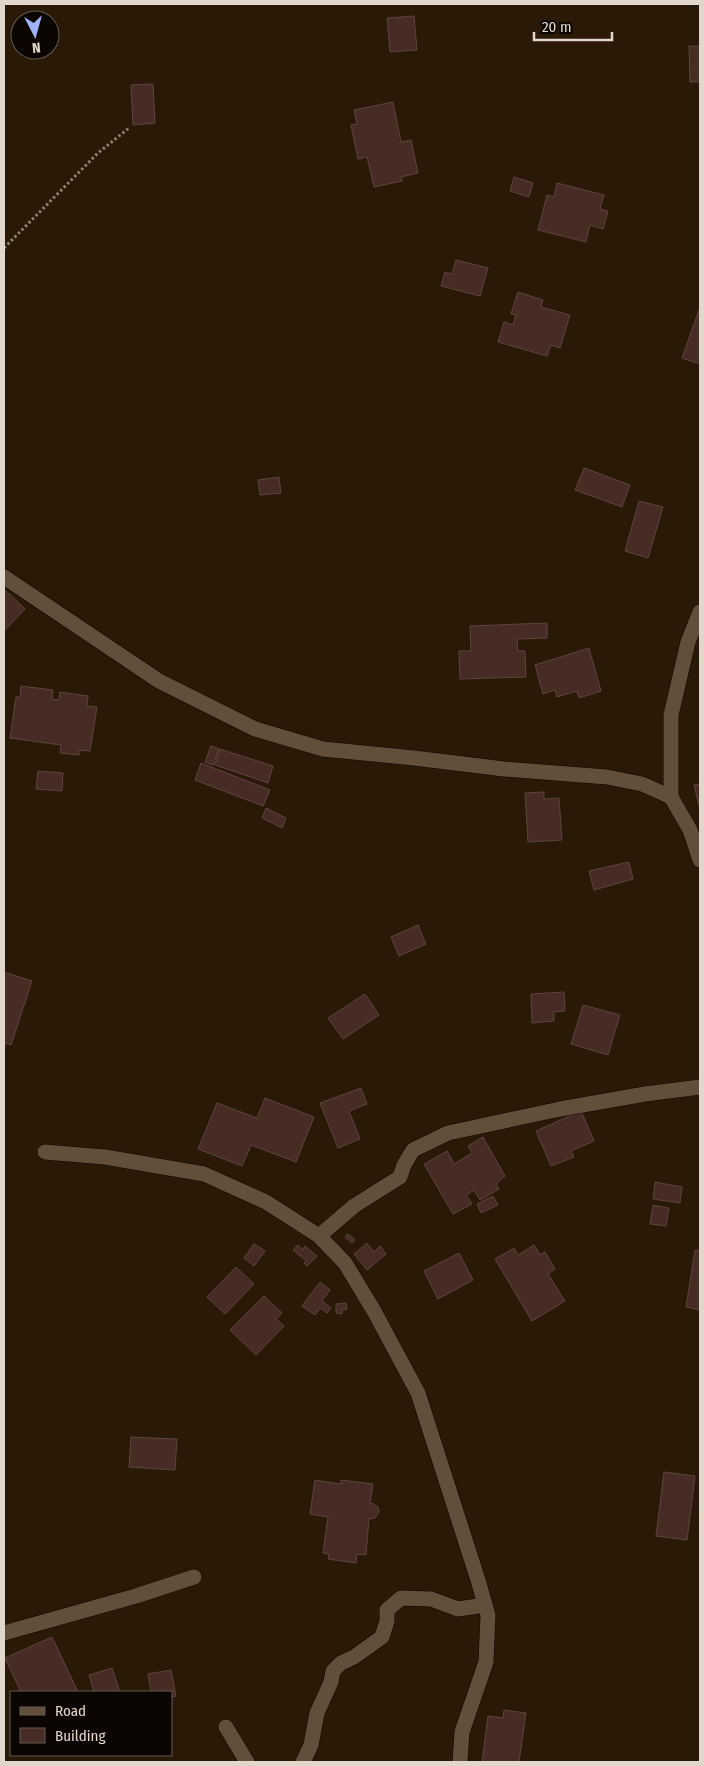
<svg xmlns="http://www.w3.org/2000/svg" width="704" height="1766" font-family="'Fira Sans Condensed',sans-serif">
<rect width="100%" height="100%" fill="#291906"/>
<g fill="#462c25" stroke="#5f443c">
<path d="M414,16L417,50L390,52L387,18Z"/>
<path d="M689,46H700V82H690Z"/>
<path d="M153,84L155,123L133,125L131,85Z"/>
<path d="M393,102L401,142L411,140L418,173L401,177L402,181L374,187L367,157L358,159L351,125L357,124L354,110Z"/>
<path d="M514,177L533,183L529,197L510,191Z"/>
<path d="M557,183L604,195L600,209L608,211L603,229L590,225L586,242L538,230L547,195L554,197Z"/>
<path d="M456,260L488,268L480,296L441,286L445,272L452,274Z"/>
<path d="M518,292L543,300L541,307L570,315L560,348L551,345L547,356L498,342L504,322L513,325L516,315L511,314Z"/>
<path d="M699,310L700,311V364L682,358Z"/>
<path d="M584,468L630,485L622,507L575,490Z"/>
<path d="M279,477L281,493L260,495L258,480Z"/>
<path d="M639,501L663,507L648,558L625,551Z"/>
<path d="M4,589L25,609L4,631Z"/>
<path d="M547,623V638L517,639L518,651H525L526,677L460,679L459,651H471L470,626Z"/>
<path d="M589,648L601,691L579,698L577,691L557,697L555,690L543,694L535,665Z"/>
<path d="M21,686L53,690L52,699L59,700L60,692L88,696L87,706L97,707L90,751L79,750V755L60,753L61,745L10,738L16,697H20Z"/>
<path d="M211,746L219,749L213,765L205,762Z"/>
<path d="M220,749L273,766L268,783L215,765Z"/>
<path d="M201,763L270,790L263,806L195,780Z"/>
<path d="M38,771L63,773L62,791L36,789Z"/>
<path d="M700,784V810L694,785Z"/>
<path d="M544,792V799L559,798L562,840L528,842L525,793Z"/>
<path d="M266,808L286,818L282,828L262,818Z"/>
<path d="M629,862L633,879L594,890L589,871Z"/>
<path d="M418,925L426,944L399,956L391,937Z"/>
<path d="M4,972L32,981L11,1045L4,1043Z"/>
<path d="M564,992L565,1011L554,1012V1021L532,1023L531,994Z"/>
<path d="M365,994L379,1015L343,1039L328,1018Z"/>
<path d="M583,1005L620,1015L608,1055L571,1044Z"/>
<path d="M361,1088L367,1104L349,1111L360,1139L338,1148L320,1103Z"/>
<path d="M265,1098L314,1117L296,1162L251,1145L242,1166L198,1149L217,1103L257,1118Z"/>
<path d="M581,1111L594,1141L571,1151L574,1157L551,1166L536,1131Z"/>
<path d="M483,1137L505,1176L496,1184L499,1189L480,1200L474,1190L466,1195L472,1204L453,1214L424,1164L447,1151L454,1164L472,1153L468,1146Z"/>
<path d="M655,1182L682,1187L680,1203L653,1199Z"/>
<path d="M493,1196L498,1205L481,1213L477,1204Z"/>
<path d="M653,1205L669,1208L666,1226L650,1224Z"/>
<path d="M348,1234L355,1240L352,1243L345,1237Z"/>
<path d="M367,1243L374,1252L380,1246L386,1254L367,1270L354,1254Z"/>
<path d="M254,1244L265,1251L254,1266L244,1258Z"/>
<path d="M298,1245L303,1250L305,1246L317,1256L307,1266L304,1263L306,1261L293,1250Z"/>
<path d="M534,1245L540,1255L545,1252L555,1269L548,1274L565,1301L532,1321L495,1259L514,1248L518,1255Z"/>
<path d="M695,1250L700,1251V1310L686,1307Z"/>
<path d="M459,1253L473,1280L438,1299L424,1271Z"/>
<path d="M236,1267L254,1284L225,1314L207,1297Z"/>
<path d="M320,1282L330,1290L322,1301L331,1308L327,1313L320,1308L315,1315L302,1306Z"/>
<path d="M264,1296L282,1313L276,1319L284,1326L256,1355L230,1330Z"/>
<path d="M346,1303L347,1309L342,1310V1314L336,1313V1304Z"/>
<path d="M131,1437L177,1439L175,1470L129,1467Z"/>
<path d="M664,1472L695,1476L687,1540L656,1536Z"/>
<path d="M315,1480L341,1484V1480L373,1484L370,1503L374,1504L378,1507L379,1512L375,1518L369,1519L366,1555L357,1554L356,1563L328,1559L329,1554L323,1553L328,1517L310,1514Z"/>
<path d="M52,1637L78,1692H21L5,1658Z"/>
<path d="M112,1668L120,1692H94L89,1675Z"/>
<path d="M171,1670L176,1696L171,1697V1692H151L148,1674Z"/>
<path d="M504,1710L526,1713L519,1762H482L488,1716L503,1718Z"/>
</g>
<g fill="none" stroke-linecap="round" stroke-linejoin="round">
<defs>
<g id="street">
<path d="M4,577L159,681L255,729L323,749L414,758L504,769L607,777L642,784L671,797L690,830L700,860"/>
<path d="M671,797V715L688,642L700,612"/>
<path d="M45,1152L105,1157L204,1174L266,1202L319,1236L345,1263L374,1311L418,1393L478,1580L488,1615L486,1662L462,1732L460,1762"/>
<path d="M319,1236L354,1206L400,1177L404,1165L413,1150L448,1133L560,1109L645,1094L700,1087"/>
<path d="M4,1633L136,1596L194,1577"/>
<path d="M226,1727L247,1762"/>
<path d="M303,1762L311,1745L317,1713L331,1682L333,1671L341,1663L354,1657L382,1637L387,1621V1610L401,1598L431,1599L458,1609L485,1605"/>
</g>
</defs>
<use href="#street" stroke="#110400" stroke-width="16"/>
<path stroke="#8e8071" stroke-width="3" stroke-dasharray="2.5 2.5" stroke-linecap="butt" d="M4,248L98,153L129,128"/>
<use href="#street" stroke="#624f3b" stroke-width="15"/>
</g>
<rect width="704" height="1766" fill="none" stroke="#e2d7cb" stroke-width="10"/>
<rect x="10" y="1691" width="162" height="65" fill="#0c0602" stroke="#625a52"/>
<rect x="20" y="1707" width="25" height="8" fill="#624f3b" stroke="#625a52"/>
<text x="55" y="1716" font-size="15" fill="#e2d7cb">Road</text>
<rect x="20" y="1728" width="25" height="15" fill="#462c25" stroke="#625a52"/>
<text x="55" y="1741" font-size="15" fill="#e2d7cb">Building</text>
<g transform="translate(35 35) rotate(174)"><circle r="24" fill="#0c0602" stroke="#625a52"/>
<path d="M0-4L9 19L0 12L-9 19Z" fill="#9fb3fd"/>
<text y="-8" font-size="14" font-weight="bold" text-anchor="middle" fill="#e2d7cb">N</text>
</g>
<path d="M534 32v8h78v-8" fill="none" stroke="#e2d7cb" stroke-width="2.5"/>
<text x="542" y="32" font-size="15" fill="#e2d7cb" stroke="#0c0602" stroke-width="4" paint-order="stroke">20 m</text>
</svg>
